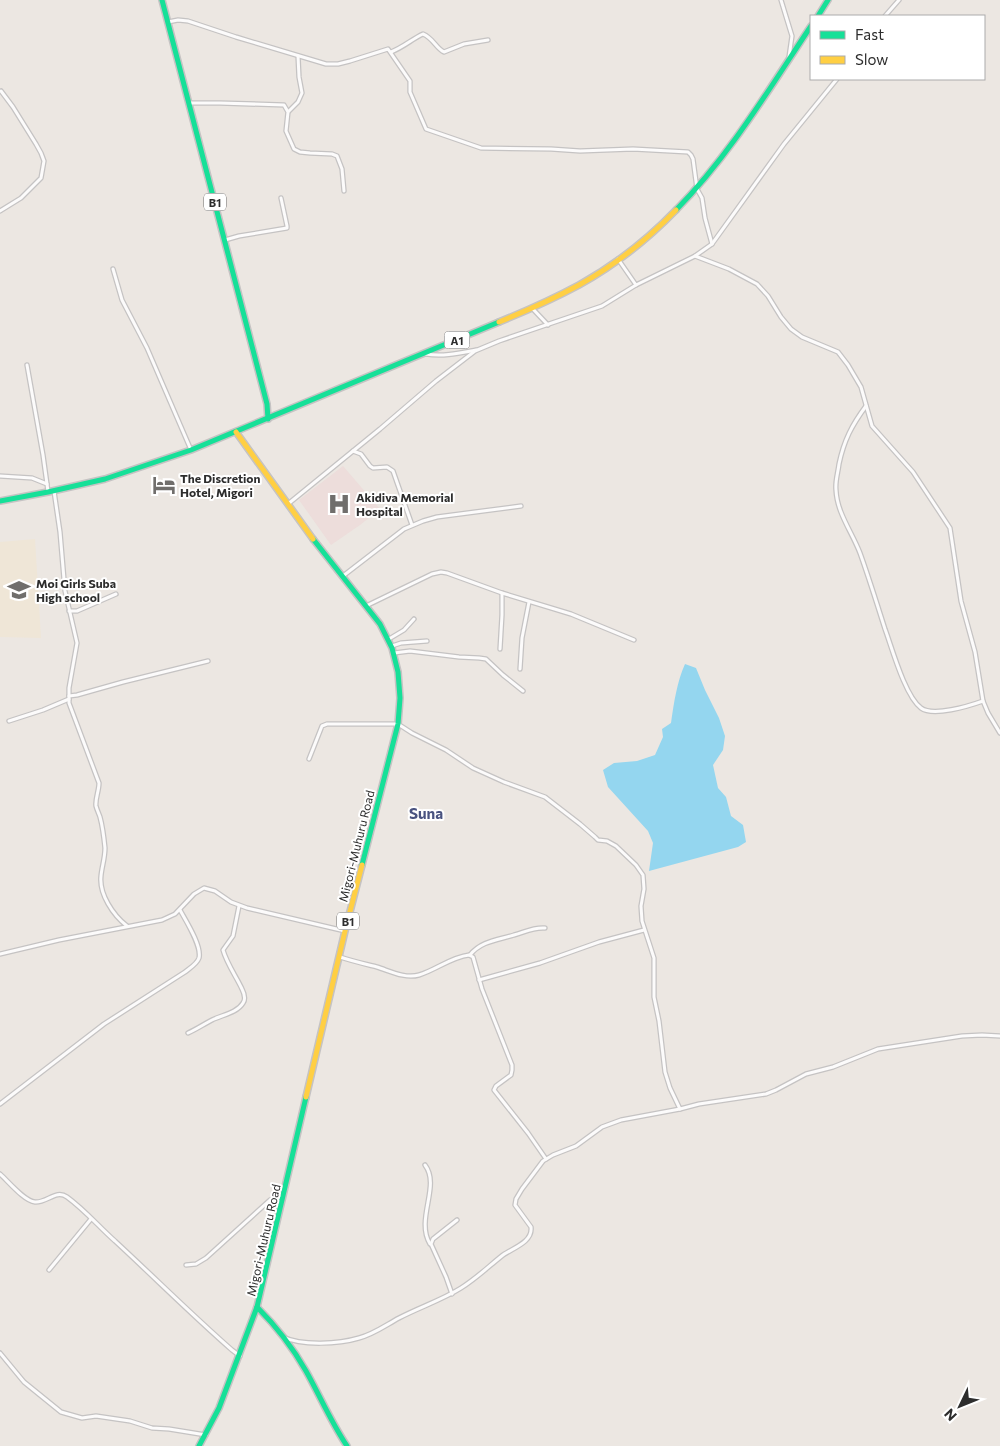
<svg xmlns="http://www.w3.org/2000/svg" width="1000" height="1446" font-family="Commissioner,sans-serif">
<rect width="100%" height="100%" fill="#ece7e2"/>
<path fill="#efe6d7" d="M35,539L41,638L0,637V542Z"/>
<path fill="#eddddb" d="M343,466L380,509L360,525L331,545L299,500Z"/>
<path fill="#94d6ef" d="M685,664L696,668L705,690L719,718L725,736L723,750L713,765L718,788L726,797L731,816L743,825L746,842L738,847L649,871L653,843L648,831L608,787L603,770L614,763L637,761L655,755L663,737L662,729L671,723C674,702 677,682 685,664Z"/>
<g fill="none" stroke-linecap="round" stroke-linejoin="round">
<defs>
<g id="street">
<path d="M781,0L792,36L789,57"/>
<path d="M885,16L899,0"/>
<path d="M168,22L178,20L188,21L236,37L326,64H338L350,61L388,49L410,81V92L426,129L481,148L551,149L580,151L633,149L688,152L691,155L693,159L697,189L702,198L705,218L712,244"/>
<path d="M391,52C404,47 412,39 423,34C433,38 436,48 444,52L464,44L488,40"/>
<path d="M189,103H220L284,105L288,112L286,131L294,149L300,152L310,153L332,154L337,156L342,169L344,191"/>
<path d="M289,111L298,102L302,93L299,77L298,56"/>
<path d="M0,211L21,198L41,178L44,161L41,153L36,144L13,107L1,91"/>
<path d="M225,240L239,236L287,228V226L281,198"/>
<path d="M695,256L729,269L757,284L768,296L781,317L791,329L802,337L838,352L848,365L861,387L872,426L913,472L950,528L961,601L975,652L983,701L988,713L1000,733"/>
<path d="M618,259L636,285L695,256L712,244L784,144L837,79"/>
<path d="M113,269L122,300L147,348L191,450"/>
<path d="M532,308L548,325"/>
<path d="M426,354C443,357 460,353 476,350"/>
<path d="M27,365L43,455L47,484"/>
<path d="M866,406C852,425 844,440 839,464C838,473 835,481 836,490C837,513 852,532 860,553C869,578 877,604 885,629C892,648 905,696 921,708C933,717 969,706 983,701"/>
<path d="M353,451L361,454L370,466L373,468L387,467L393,471L412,525"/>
<path d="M0,476L32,478L47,484L48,492"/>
<path d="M54,491L60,532L65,591L77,643L69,688V703L99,783C99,791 95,799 96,806C97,810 99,814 100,817C103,828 104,838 105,848C105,858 102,866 101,876C99,894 113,915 127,926"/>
<path d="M288,504L380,429L436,381L475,351L499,341L602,306L636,285"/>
<path d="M343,576L404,529L423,521L437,517L521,506"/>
<path d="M366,606L432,574L441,572L447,573L502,593L571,614L634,640"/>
<path d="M69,611H77L116,594"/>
<path d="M389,639L404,630L414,619"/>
<path d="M392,646L401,643L427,641"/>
<path d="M500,649L502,615V593"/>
<path d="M394,653L410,651L459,657L479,658L486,659L503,675L523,691"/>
<path d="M520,669L522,638L529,602"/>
<path d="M69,696L77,695L123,682L208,661"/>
<path d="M9,721L43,710L69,699"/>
<path d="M309,759L322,726L327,724H398L412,733L446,750L473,768L504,782L545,797L580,824L595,837L598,840L607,841L616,846L636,865L643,875L644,889L641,906L642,921L654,958V997L659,1021L665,1072L670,1088L680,1109"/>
<path d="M0,954L59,940L162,920L175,914L194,894L204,888L215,891L231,902L247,908L345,931"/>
<path d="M470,955C481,941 498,940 514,935C525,932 533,927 545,928"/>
<path d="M340,957C352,961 365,964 377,967C390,971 405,979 419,975C436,970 451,957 469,955L473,957L482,989L512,1065V1070L511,1075L496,1086L494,1090L528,1133L546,1159"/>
<path d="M479,980L540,963L599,942L644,930"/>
<path d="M188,1033C197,1029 204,1024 212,1020C222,1015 237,1013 243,1003C246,999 244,993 242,989C236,976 227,964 223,950L233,936L239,906"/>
<path d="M0,1104L104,1024L185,972C190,968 197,964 199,958C202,946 186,921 180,910"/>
<path d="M425,1165C441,1186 415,1219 430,1244"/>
<path d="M0,1174C8,1181 24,1201 35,1202C47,1203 56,1189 67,1197C85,1210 99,1227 115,1241C154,1277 192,1315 232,1350L240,1356"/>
<path d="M186,1265L196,1264L206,1258L270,1200L275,1198L282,1197"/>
<path d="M49,1270L91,1219"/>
<path d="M452,1294L446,1277L431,1244L433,1239L457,1220"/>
<path d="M283,1337C302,1346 339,1344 359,1338C374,1334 386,1325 399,1318C420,1307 442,1300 461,1288C477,1278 489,1266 503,1255C513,1248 533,1242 531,1227L515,1205L516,1199L522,1189L543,1161L553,1155L576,1146L602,1127L621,1120L680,1109L699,1104L766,1094L776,1090L806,1074L833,1067L878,1049L962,1036L982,1035L1000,1036"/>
<path d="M0,1353L24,1382L61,1412L82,1418L96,1416L130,1421L152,1428L169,1429L206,1435"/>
</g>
<g id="fast">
<path d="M162,0L267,404L268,419"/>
<path d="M818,16L828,0"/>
<path d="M676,210C730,155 769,89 811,26"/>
<path d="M0,501L48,492L105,479L191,450L499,322"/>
<path d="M313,539L380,624L392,648L398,672L400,698L398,724L362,865"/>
<path d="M257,1307C276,1326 293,1348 306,1371C320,1396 331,1422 347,1446"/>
<path d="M199,1446L219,1408L257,1307L306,1097"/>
</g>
<g id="slow">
<path d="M499,322C526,311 553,299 579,285C615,265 648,239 676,210"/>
<path d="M236,432L313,539"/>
<path d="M306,1097L345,931L362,865"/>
</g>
</defs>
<use href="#street" stroke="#c5c3c3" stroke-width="5.5"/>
<use href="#fast" stroke="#c5c3c3" stroke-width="8"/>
<use href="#slow" stroke="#c5c3c3" stroke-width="8"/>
<use href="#street" stroke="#fcfbfb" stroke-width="3"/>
<use href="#fast" stroke="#16e098" stroke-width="5"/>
<use href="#slow" stroke="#ffcf43" stroke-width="5"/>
</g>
<defs>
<symbol id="hotel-bare" viewBox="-9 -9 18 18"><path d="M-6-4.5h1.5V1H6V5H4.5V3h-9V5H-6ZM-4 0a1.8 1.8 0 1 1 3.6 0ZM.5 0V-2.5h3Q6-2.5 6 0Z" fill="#706e6c" stroke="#fff" stroke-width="2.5" paint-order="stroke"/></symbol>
<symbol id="hospital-bare" viewBox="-9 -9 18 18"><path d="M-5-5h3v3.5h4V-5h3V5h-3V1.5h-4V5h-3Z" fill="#706e6c" stroke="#fff" stroke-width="2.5" paint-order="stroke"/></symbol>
<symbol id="school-bare" viewBox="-9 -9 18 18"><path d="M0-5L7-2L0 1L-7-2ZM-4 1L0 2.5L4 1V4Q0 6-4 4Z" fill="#706e6c" stroke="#fff" stroke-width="2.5" paint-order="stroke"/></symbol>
</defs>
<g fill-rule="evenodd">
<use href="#hotel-bare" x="148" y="469" width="32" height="32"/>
<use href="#hospital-bare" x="323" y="488" width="32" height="32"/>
<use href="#school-bare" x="3" y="574" width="32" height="32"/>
</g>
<g text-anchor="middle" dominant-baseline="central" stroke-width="4" stroke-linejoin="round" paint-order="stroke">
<g fill="#fff" stroke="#6c6c6c" stroke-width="1">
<rect x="204" y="193.5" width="22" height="17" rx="4"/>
<rect x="444.5" y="331.5" width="25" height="17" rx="4"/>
<rect x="337" y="912.5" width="22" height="17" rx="4"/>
</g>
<g font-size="11" font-weight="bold" fill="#2d2d2d">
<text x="215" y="202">B1</text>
<text x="457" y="340">A1</text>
<text x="348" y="921">B1</text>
</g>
<g font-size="12" font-weight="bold" fill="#2d2d2d" stroke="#fff" text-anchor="start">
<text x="180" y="478">The Discretion<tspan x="180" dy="14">Hotel, Migori</tspan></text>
<text x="356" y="497">Akidiva Memorial<tspan x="356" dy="14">Hospital</tspan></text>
<text x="36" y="583">Moi Girls Suba<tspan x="36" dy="14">High school</tspan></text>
</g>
<g font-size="12" fill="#2d2d2d" stroke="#fff">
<text transform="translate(356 846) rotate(-76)">Migori-Muhuru Road</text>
<text transform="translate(263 1240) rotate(-77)">Migori-Muhuru Road</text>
</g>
<g font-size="15" font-weight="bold" fill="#4a5380" stroke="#fff">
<text x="426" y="813">Suna</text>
</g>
</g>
<rect x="810" y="15" width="175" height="65" fill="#ffffff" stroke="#ababab"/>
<rect x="820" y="31" width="25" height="8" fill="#16e098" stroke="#ababab"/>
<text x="855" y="40" font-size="15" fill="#2d2d2d">Fast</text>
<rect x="820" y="56" width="25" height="8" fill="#ffcf43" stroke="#ababab"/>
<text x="855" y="65" font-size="15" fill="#2d2d2d">Slow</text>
<g transform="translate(960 1406) rotate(227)" stroke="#ffffff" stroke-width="4" paint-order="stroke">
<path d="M0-4L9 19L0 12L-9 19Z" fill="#2d2d2d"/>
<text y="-8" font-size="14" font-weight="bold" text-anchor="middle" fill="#2d2d2d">N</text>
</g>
</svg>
